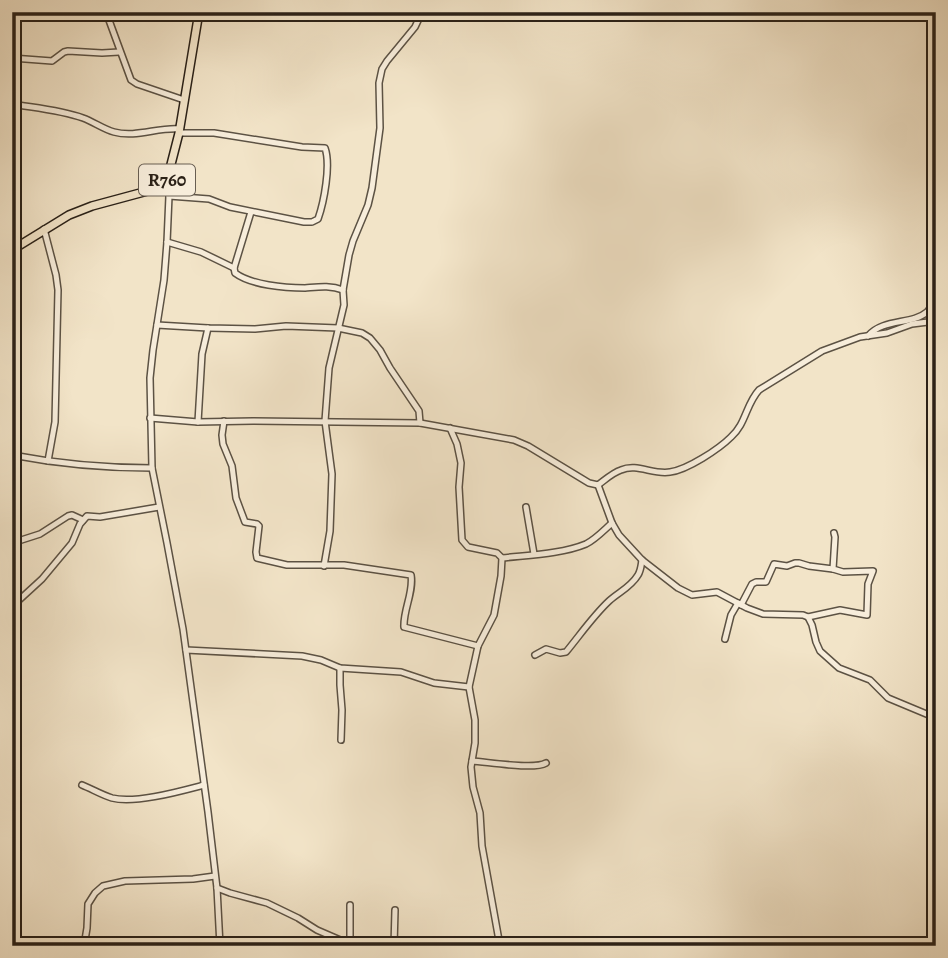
<svg xmlns="http://www.w3.org/2000/svg" width="948" height="958" font-family="Alegreya,serif">
<rect width="100%" height="100%" fill="#f2e4c8"/>
<filter id="stains"><feTurbulence type="fractalNoise" baseFrequency=".00286" numOctaves="4"/><feColorMatrix values="0 0 0 0 .2 0 0 0 0 .09 0 0 0 0 .02 0 0 0 .5 -.17"/></filter>
<radialGradient id="worn" r=".72"><stop offset=".6" stop-color="#630" stop-opacity="0"/><stop offset="1" stop-color="#630" stop-opacity=".3"/></radialGradient>
<g fill="none" stroke-linecap="round" stroke-linejoin="round">
<defs>
<g id="minor">
<path d="M106,12L131,80L137,84L184,100"/>
<path d="M12,58L52,61L64,52L68,51L102,53L119,52"/>
<path d="M12,104C36,108 61,110 83,118C94,122 103,129 114,132C136,138 158,127 180,129"/>
<path d="M167,180L169,196L167,242L164,280L153,350L150,378L152,468L167,543L183,629L208,812L217,888L220,946"/>
<path d="M169,196L209,199L230,207L304,222H312L318,219C324,202 331,165 325,148L302,147L214,133H179"/>
<path d="M251,212L234,268L235,273C251,285 285,288 305,288C318,287 330,285 343,290"/>
<path d="M44,229L56,275L58,290L55,422L48,461"/>
<path d="M167,242L201,252L234,268"/>
<path d="M157,325L208,328L255,329L286,326L338,328L362,333L370,338L380,350L390,368L419,411L420,423"/>
<path d="M868,336C883,318 912,325 927,312C931,308 934,301 936,296"/>
<path d="M150,418L198,422L253,421L420,423L514,440L528,446L589,483L598,485C605,480 612,473 621,470C637,463 653,475 670,472C687,470 719,449 731,437C746,424 746,404 759,390L822,351L860,337L887,333L912,324L936,321"/>
<path d="M224,421L222,435L223,444L232,466L236,498L245,522L257,524L259,526L256,552L257,558L287,565H344L411,575C414,592 403,610 404,627L478,646"/>
<path d="M198,422L202,354L208,328"/>
<path d="M450,428L457,444L461,463L459,487L462,540L468,547L497,553L502,558L501,576L494,615L478,646L469,687L475,720V743L471,767L473,787L480,813L482,846L500,946"/>
<path d="M12,455C59,464 104,468 152,468"/>
<path d="M598,485L612,523L619,535L642,560L678,588L692,595L717,592L747,608L763,614L803,615L808,617L812,625L816,642L820,651L839,668L870,680L888,698L936,718"/>
<path d="M526,507L534,554"/>
<path d="M12,543L40,534L68,516L72,515L83,520"/>
<path d="M502,558C528,555 562,554 586,544C596,539 604,530 612,523"/>
<path d="M324,566L330,531L332,474L325,421L329,368L344,305L343,290L349,255L353,241L368,205L372,188L380,128L379,83L382,69L387,61L415,27L422,12"/>
<path d="M741,605L752,584L756,582H766L774,564L787,566L795,563H799L809,566L833,569"/>
<path d="M12,612L18,601L42,579L72,543L80,524L87,516L100,517L159,507"/>
<path d="M808,617L840,610L867,615L868,584L873,571L843,572L833,569L835,537L834,533"/>
<path d="M725,639L731,615L738,603"/>
<path d="M186,650L302,656L321,660L340,668L401,672L434,683L469,687"/>
<path d="M535,655L546,649L560,653L566,652C580,635 593,616 609,601C619,592 631,587 638,575C641,570 641,566 642,560"/>
<path d="M340,668V685L342,710L341,740"/>
<path d="M472,761C488,762 534,770 546,763"/>
<path d="M82,785C92,789 102,795 112,798C135,804 181,791 204,785"/>
<path d="M217,888L230,893L267,903L298,918L317,930L354,946"/>
<path d="M350,905V944"/>
<path d="M84,946L87,928L88,904L95,893L103,886L125,881L193,879L215,876"/>
<path d="M394,946L395,910"/>
</g>
<path id="major" d="M12,250L69,215L92,206L155,189L167,180L179,133L199,12"/>
</defs>
<use href="#minor" stroke="#5c5244" stroke-width="8"/>
<use href="#major" stroke="#2a2118" stroke-width="10"/>
<use href="#minor" stroke="#f7eddb" stroke-width="5"/>
<use href="#major" stroke="#f2e4c8" stroke-width="7"/>
</g>
<g text-anchor="middle" dominant-baseline="central" stroke-width="5" stroke-linejoin="round" paint-order="stroke">
<rect fill="#f7eddb" stroke="#685e52" stroke-width="2" x="139" y="164.5" width="56" height="31" rx="5"/>
<g font-size="19" font-weight="bold" fill="#2a2118">
<text x="167" y="180">R760</text>
</g>
</g>
<rect width="948" height="958" fill="none" stroke="#f2e4c8" stroke-width="42"/>
<rect x="14" y="14" width="920" height="930" fill="none" stroke="#2a2118" stroke-width="3.5"/>
<rect x="21" y="21" width="906" height="916" fill="none" stroke="#2a2118" stroke-width="2"/>
<rect width="100%" height="100%" filter="url(#stains)"/>
<rect width="100%" height="100%" fill="url(#worn)"/>
</svg>
